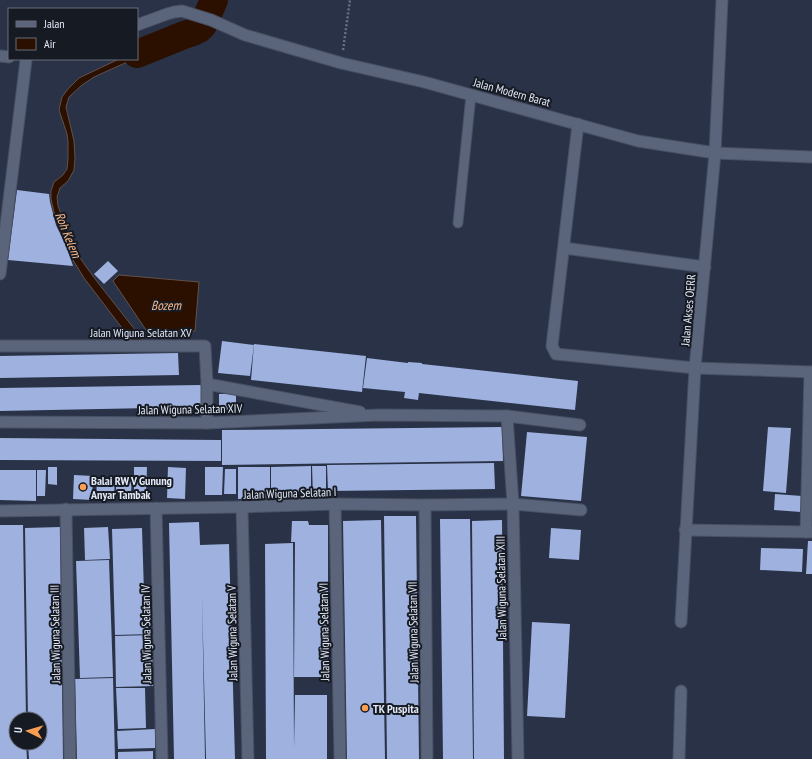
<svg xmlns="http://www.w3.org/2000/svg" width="812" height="759" font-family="'PT Sans Narrow',sans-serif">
<rect width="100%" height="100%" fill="#293247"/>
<g fill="#2b1000" stroke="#62514a">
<path d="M200,23L206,26C193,40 184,40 167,45C156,48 147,53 137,58V51L171,36L196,27Z"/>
<path d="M119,59H134L94,77L82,85L69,97L66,107L74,141L75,158L74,170L68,181L60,188L57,197L58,206L64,222L71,238L75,251L95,279L143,340L132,341L84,278L73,260L56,221L51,199V191L54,182L58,179L63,175L67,169L68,159V142L67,134L59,110L62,97L68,89L79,78Z"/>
<path d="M119,275L199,282L195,331L146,330L113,281Z"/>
</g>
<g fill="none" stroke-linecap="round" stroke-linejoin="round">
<path stroke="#2b1000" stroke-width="28" d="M137,54L184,35L193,32L199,29L203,25L214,0"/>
</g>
<g fill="#9eb1df">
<path d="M17,190L49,194L50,202L56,225L67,248L73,266L8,260Z"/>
<path d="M108,261L118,271L104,284L94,274Z"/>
<path d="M222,341L254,345L250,376L218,373Z"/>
<path d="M254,344L366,356L362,392L251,380Z"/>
<path d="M178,353L179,375L0,378V356Z"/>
<path d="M367,358L408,363V362L422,363V364L578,381L575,410L419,393L418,400L404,398L405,392L363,388Z"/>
<path d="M201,385V407L0,411V388Z"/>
<path d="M219,394H236V411L219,410Z"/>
<path d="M502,427L503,461L222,465V430Z"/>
<path d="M768,427L791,428L786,493L763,491Z"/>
<path d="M527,432L587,437L581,501L521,496Z"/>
<path d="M0,438L221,440V461L0,460Z"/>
<path d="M494,463L495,489L328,491L327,465Z"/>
<path d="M311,466V492H271V467Z"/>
<path d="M312,466H326V497L313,498Z"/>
<path d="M48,467H57V485L48,484Z"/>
<path d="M134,467H147L146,495H134Z"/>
<path d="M168,467L186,468L185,499L167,498Z"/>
<path d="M205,467H223L222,495H205Z"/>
<path d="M238,467H270V498L238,499Z"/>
<path d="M225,469H236V494H224Z"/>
<path d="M0,470H36V501L0,500Z"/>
<path d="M37,470H46L45,496H37Z"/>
<path d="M74,475L93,476L92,500L73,499Z"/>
<path d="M116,478H132L131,493H116Z"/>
<path d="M97,480H115L114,494L107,493V501H96Z"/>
<path d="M775,494L802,496L801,512L774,510Z"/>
<path d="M384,516H416L419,759H387Z"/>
<path d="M440,519H470L473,759H443Z"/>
<path d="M381,520L385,759H347L343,521Z"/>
<path d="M502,520L504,759H474L472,521Z"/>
<path d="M292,521H308L309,525H328V677H294L295,542H291Z"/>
<path d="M199,522L200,545L229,544L235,759H206L202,597L205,759H174L169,523Z"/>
<path d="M0,525H23L26,719H16V743H26L27,759H0Z"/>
<path d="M60,527L63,759H29L28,743H40V719H28L25,528Z"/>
<path d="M108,527L110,559L85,560L84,528Z"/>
<path d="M142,528L145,625H151L152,634L115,635L112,529Z"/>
<path d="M551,528L581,530L579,560L549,558Z"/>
<path d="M808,541H812V574H806Z"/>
<path d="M293,543L294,748L295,695H327V759H266L265,544Z"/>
<path d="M761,548L803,549L802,572L760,570Z"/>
<path d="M109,560L113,677L80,678L76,561Z"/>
<path d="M532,622L570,624L565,718L527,716Z"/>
<path d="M152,635L153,686L116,687L115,636Z"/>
<path d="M113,678L115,759H77L75,679Z"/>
<path d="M116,688H145L146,728L118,729Z"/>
<path d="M155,729V748L118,749L117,731Z"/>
<path d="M153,751V759H118V752Z"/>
</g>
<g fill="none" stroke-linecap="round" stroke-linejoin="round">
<defs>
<path id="service" d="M458,223L471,95"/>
<g id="minor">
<path d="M137,25L167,14L174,12L182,11L211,20L245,35L341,63L424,82L638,141L715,153L812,157"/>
<path d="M0,56L9,57"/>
<path d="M578,124L552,346L556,354L695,368L812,372"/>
<path d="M564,248L705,267"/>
<path d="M0,274L26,60"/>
<path d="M0,346H205L207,384V423"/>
<path d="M207,384L360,412"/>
<path d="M507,416L513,504L518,759"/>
<path d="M0,422L207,423L379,415L507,416L580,425"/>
<path d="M335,504L340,759"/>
<path d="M425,505L427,759"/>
<path d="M242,507L248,759"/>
<path d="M156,508L162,759"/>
<path d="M66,509L70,759"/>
<path d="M0,511L242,507L335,504L425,505L513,504L581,510"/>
<path d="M685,530L811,532"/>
<path d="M806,532L810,372"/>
<path d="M681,622L695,368L715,153L722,0"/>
<path d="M679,759L681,691"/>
</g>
</defs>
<use href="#service" stroke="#484f62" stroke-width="11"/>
<use href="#minor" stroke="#484f62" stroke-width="13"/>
<path stroke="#697184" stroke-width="2.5" stroke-dasharray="2 2" stroke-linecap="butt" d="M343,50L350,0"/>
<use href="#service" stroke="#5a647b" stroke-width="9"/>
<use href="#minor" stroke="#5a647b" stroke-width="11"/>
</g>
<g fill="#fc9e52" stroke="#161a23" stroke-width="1.5">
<circle cx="83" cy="487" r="4"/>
<circle cx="365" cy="708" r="4"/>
</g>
<g text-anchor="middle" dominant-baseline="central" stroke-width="4" stroke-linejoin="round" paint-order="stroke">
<g font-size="12" fill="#e3e9f7" stroke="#161a23">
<text transform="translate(512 92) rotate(15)">Jalan Modern Barat</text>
<text transform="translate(688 310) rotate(-85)">Jalan Akses OERR</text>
<text x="141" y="332">Jalan Wiguna Selatan XV</text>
<text transform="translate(190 409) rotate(-1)">Jalan Wiguna Selatan XIV</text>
<text transform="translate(290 493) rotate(-2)">Jalan Wiguna Selatan I</text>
<text transform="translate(501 588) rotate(-91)">Jalan Wiguna Selatan XIII</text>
<text transform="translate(324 632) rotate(-91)">Jalan Wiguna Selatan VI</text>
<text transform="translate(413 632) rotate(-91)">Jalan Wiguna Selatan VII</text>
<text transform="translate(232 633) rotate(-91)">Jalan Wiguna Selatan V</text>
<text transform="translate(55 634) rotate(-91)">Jalan Wiguna Selatan III</text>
<text transform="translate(146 634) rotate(-91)">Jalan Wiguna Selatan IV</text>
</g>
<g font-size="12" font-weight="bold" fill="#e3e9f7" stroke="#161a23" text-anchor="start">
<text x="91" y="480">Balai RW V Gunung<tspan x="91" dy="14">Anyar Tambak</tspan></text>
<text x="373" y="708">TK Puspita</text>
</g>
<g font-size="13" font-style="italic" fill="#fcb988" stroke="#161a23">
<text transform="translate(68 235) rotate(68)">Roh Kelem</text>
<text x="166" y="305">Bozem</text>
</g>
</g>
<rect x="8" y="8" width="130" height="52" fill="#161a23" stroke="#686d78"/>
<rect x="16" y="21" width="20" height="6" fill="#5a647b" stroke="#686d78"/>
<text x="44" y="28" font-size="12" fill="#e3e9f7">Jalan</text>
<rect x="16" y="38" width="20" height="12" fill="#2b1000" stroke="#686d78"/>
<text x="44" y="48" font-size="12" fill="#e3e9f7">Air</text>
<g transform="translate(28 731) rotate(275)"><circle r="19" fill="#161a23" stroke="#686d78"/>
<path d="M0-3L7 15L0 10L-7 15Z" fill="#fc9e52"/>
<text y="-6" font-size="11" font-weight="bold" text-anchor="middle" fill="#e3e9f7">U</text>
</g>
</svg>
